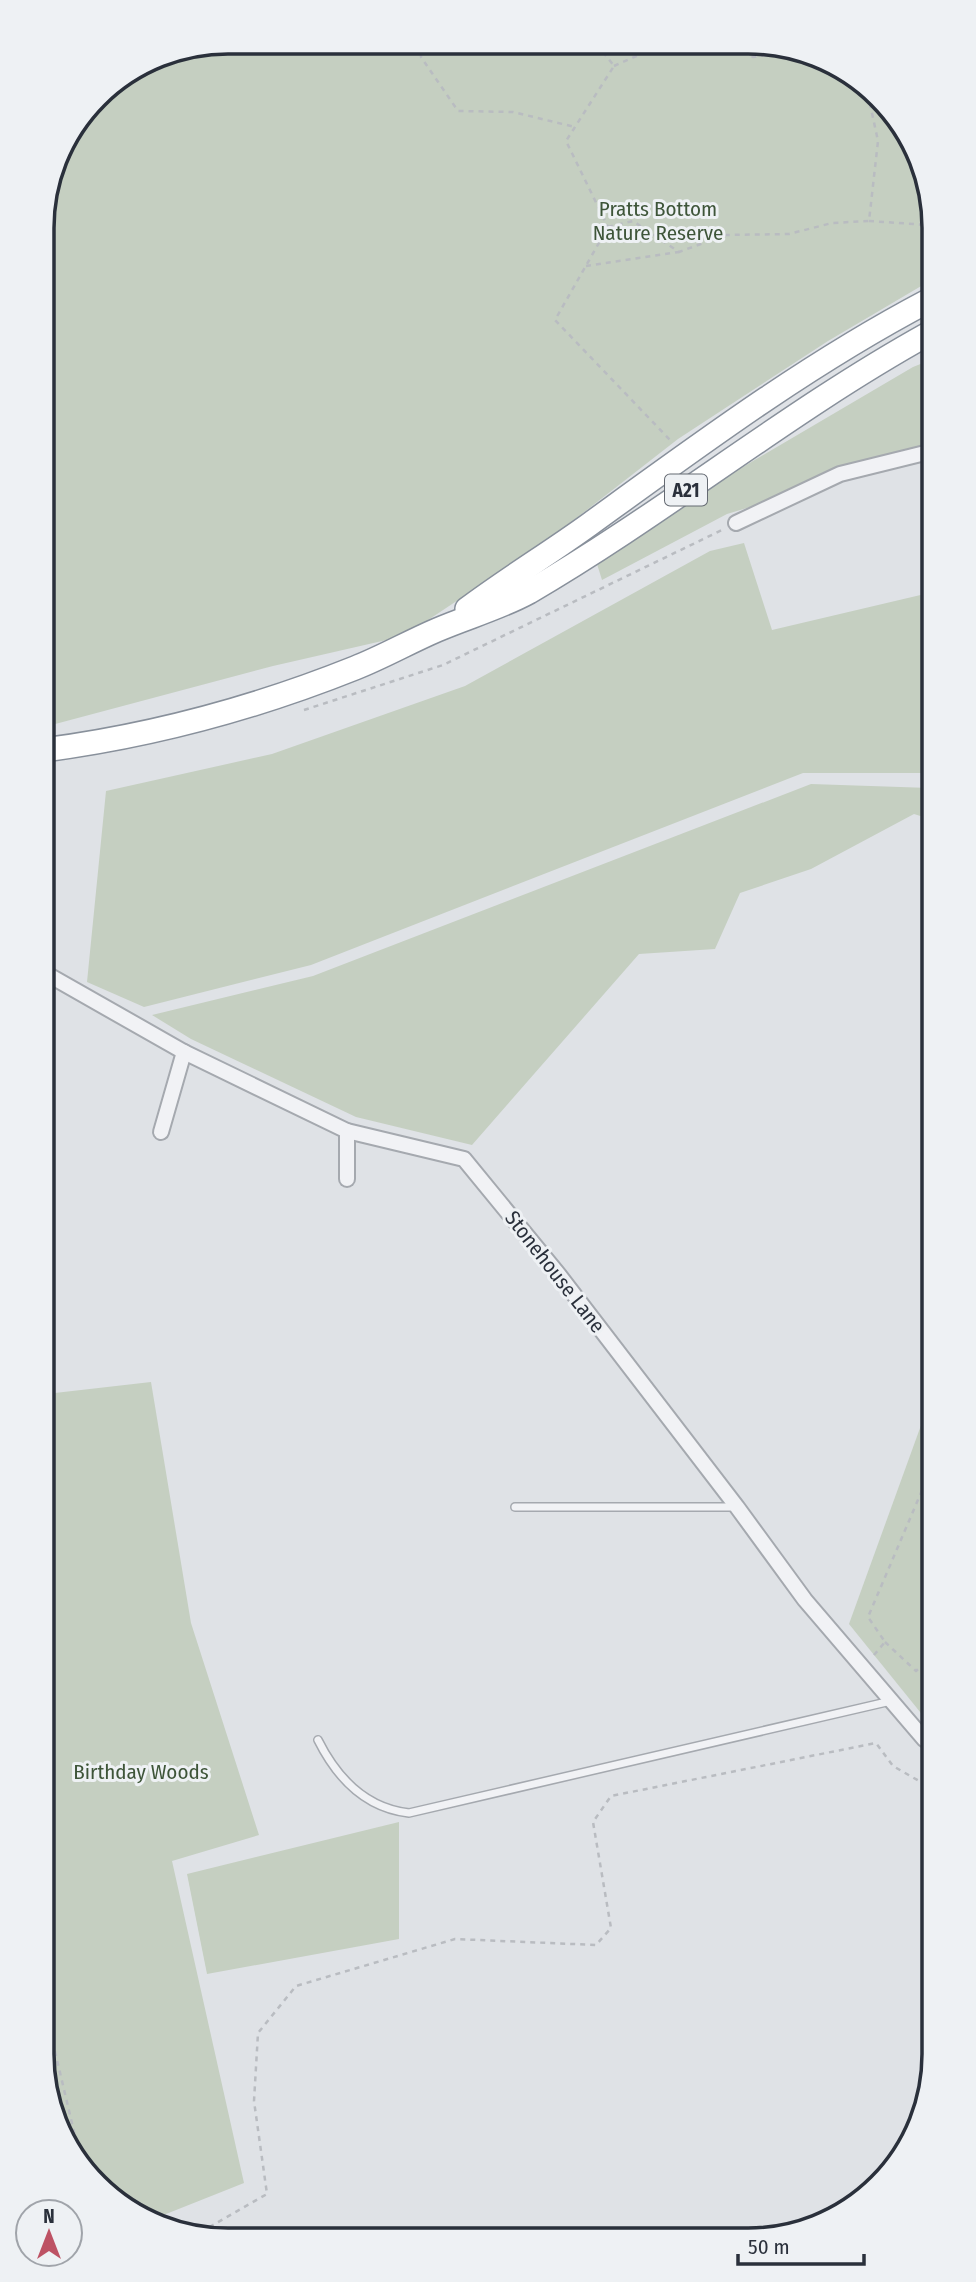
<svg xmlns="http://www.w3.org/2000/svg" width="976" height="2282" font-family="'Fira Sans Condensed',sans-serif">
<rect width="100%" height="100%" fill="#dfe2e6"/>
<g fill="#c5cfc1">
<path d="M228,42L784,45L879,96L928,180V282L828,341L678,439L547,541L404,636L273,666L44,727L42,215L61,145L105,88L157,56Z"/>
<path d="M928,361L929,453L727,514L602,580L597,564L719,481L913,367Z"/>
<path d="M744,543L772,630L929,593L930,773H803L311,965L144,1007L87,982L106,791L272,754L465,686L710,551Z"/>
<path d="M811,784L930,788V819L914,814L811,869L740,893L715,949L639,954L472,1145L356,1117L191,1039L152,1015L313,976Z"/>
<path d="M151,1382L191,1623L259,1835L172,1861L244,2183L156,2218L97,2186L48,2102L46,1394Z"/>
<path d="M932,1395L933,1728L849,1624Z"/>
<path d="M399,1822V1939L207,1974L187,1874Z"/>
</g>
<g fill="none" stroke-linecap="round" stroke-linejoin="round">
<defs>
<g id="service">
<path d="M515,1507H735"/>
<path d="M318,1740C337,1778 365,1808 409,1813L891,1701"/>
</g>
<g id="minor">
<path d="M736,523L840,474L929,452"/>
<path d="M45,973L184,1052L347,1131L464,1159L559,1275L737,1507L805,1600L924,1739L933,1745"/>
<path d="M347,1131V1179"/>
<path d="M161,1132L184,1052"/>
</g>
<g id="trunk">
<path d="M467,609C507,579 550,553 590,524C699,445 808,364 928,301"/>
<path d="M44,750C151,736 255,708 355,668C383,657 409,642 437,630C467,617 500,608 529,592C666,512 789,411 928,334"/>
</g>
</defs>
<use href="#service" stroke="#a5a9af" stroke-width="10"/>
<use href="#minor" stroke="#a5a9af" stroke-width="18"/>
<use href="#trunk" stroke="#88909b" stroke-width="26"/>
<g stroke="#b9bcc1" stroke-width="2.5" stroke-dasharray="5 5" stroke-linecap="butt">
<path d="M420,43L421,57L458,111L513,112L575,127"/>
<path d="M597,44L614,66L566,141L608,227L555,320L671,441"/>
<path d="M735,45L753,57L794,51"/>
<path d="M614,66L661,45"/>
<path d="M869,221L928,225"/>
<path d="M608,227L633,221L679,252L725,235L789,234L832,223L869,221L878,141L867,90"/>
<path d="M586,266L679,252"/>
<path d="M304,710L443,665L722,530"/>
<path d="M885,1642L916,1671L932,1656"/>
<path d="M874,1655L885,1642L868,1617L932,1467"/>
<path d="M48,2022L80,2157"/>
<path d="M192,2237L267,2194L254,2101L258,2033L296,1986L455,1939L596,1945L611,1928L593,1822L611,1796L876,1743L893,1766L933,1789"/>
</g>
<use href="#service" stroke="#f1f2f5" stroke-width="7"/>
<use href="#minor" stroke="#f1f2f5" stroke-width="14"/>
<use href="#trunk" stroke="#fff" stroke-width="23"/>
</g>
<g text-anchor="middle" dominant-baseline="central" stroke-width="6" stroke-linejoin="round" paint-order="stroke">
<rect fill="#eef1f4" stroke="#656a72" stroke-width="2" x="665" y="474.5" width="42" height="31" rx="5"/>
<g font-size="19" font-weight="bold" fill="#2a303b">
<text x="686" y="490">A21</text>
</g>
<g font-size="21" fill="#3e5539" stroke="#eef1f4">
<text x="658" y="209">Pratts Bottom<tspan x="658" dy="24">Nature Reserve</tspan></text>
<text x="141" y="1772">Birthday Woods</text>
</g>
<g font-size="21" fill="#2a303b" stroke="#eef1f4">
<text transform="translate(555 1272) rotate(52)">Stonehouse Lane</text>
</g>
</g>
<path d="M0 0H976V2282H0ZM228 54H748A174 174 0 0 1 922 228V2054A174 174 0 0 1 748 2228H228A174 174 0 0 1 54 2054V228A174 174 0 0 1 228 54Z" fill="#eef1f4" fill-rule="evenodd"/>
<path fill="none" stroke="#2a303b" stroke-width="3.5" d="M228 54H748A174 174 0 0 1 922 228V2054A174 174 0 0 1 748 2228H228A174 174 0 0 1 54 2054V228A174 174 0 0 1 228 54Z"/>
<g transform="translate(49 2233)"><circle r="33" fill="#eef1f4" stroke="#a0a4aa" stroke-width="2"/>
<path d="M0-5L12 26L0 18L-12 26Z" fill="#bd5264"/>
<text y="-10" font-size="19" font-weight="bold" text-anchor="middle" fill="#2a303b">N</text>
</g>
<path d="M738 2254v10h126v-10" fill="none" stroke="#2a303b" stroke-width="3.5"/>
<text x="748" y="2254" font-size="21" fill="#2a303b" stroke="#eef1f4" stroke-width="5" paint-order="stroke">50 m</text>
</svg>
